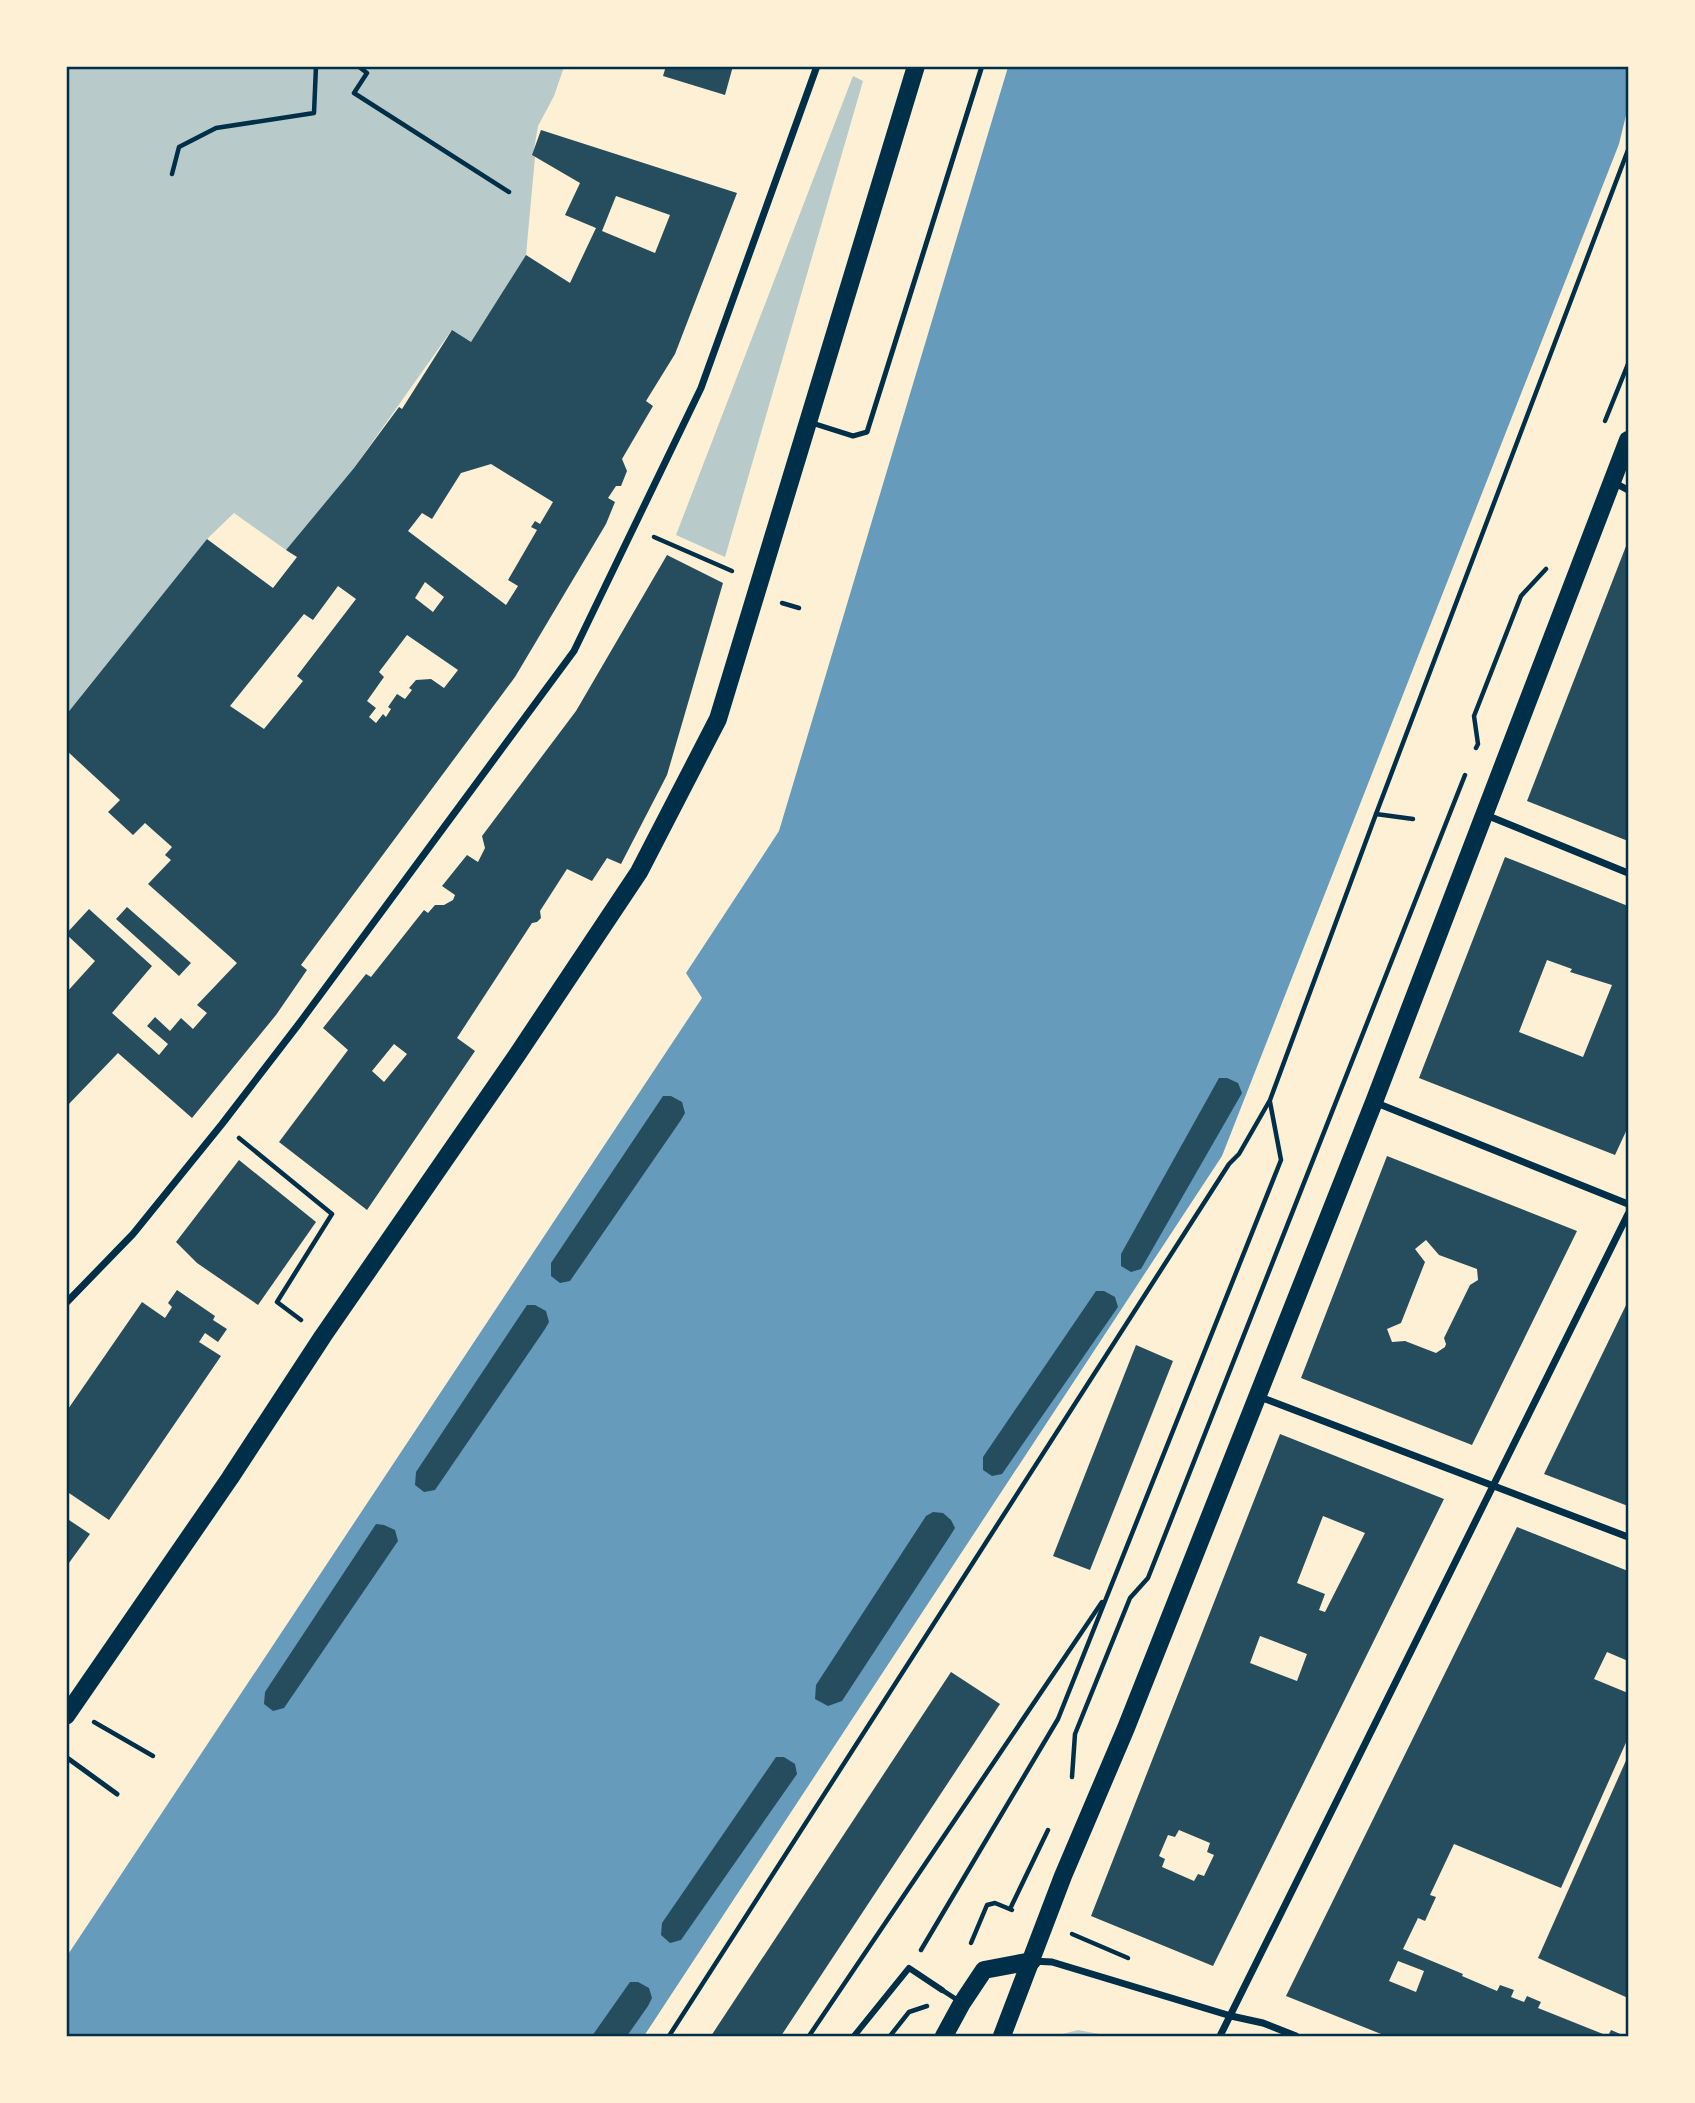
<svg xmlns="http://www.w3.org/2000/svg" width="1695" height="2103" font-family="Overpass,sans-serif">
<rect width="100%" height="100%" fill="#fdf0d5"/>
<g fill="#b9caca">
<path d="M67,67H564L554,96L538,126L533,155L535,157L526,255L471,342L451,331L354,468L286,550L234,513L207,539L67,714Z"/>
<path d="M853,76L863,81L725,557L676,535Z"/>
<path d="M1078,2030L1110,2036H1055Z"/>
</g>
<path fill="#669bbc" d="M1008,67H1628V107L1619,144L1222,1156L644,2036H67V1956L702,998L686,973L779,831Z"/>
<g fill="#264d5e" fill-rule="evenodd">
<path d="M666,66H733L725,95L663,76Z"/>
<path d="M541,130L737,193L675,354L646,401L653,406L622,459L627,471L621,486H616L608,498L615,502L606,524L515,677L301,965L307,970L276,1015L192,1118L118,1053L66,1107V993L95,961L66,934L89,909L152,966L112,1013L159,1055L168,1044L147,1026L155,1017L170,1031L181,1018L193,1029L207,1013L197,1005L237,963L148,884L171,860L165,855L172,847L145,823L133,835L108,812L120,800L66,750V715L207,539L273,588L297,557L286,550L354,468L399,407L402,409L452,330L471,342L526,255L570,283L596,228L565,215L580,183L532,155ZM616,196L670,215L655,253L602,231ZM491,464L553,502L540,524L535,521L531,527L537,530L508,580L518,586L506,605L408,531L422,513L432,519L461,473ZM425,582L444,597L433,612L415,598ZM338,586L356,599L297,676L303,681L264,729L230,706L304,614L313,620ZM407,635L458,670L444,688L431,679L416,680L409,688L412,690L405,699L397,694L388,707L391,709L386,717L383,714L376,723L369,717L376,708L367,701L384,677L379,672Z"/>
<path d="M1628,541V841L1527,801Z"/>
<path d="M667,555L723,583L667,775L621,864L607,858L592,881L567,869L540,911L541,918L537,922L532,923L457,1038L475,1051L367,1210L279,1142L348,1050L323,1028L366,974L371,977L424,910L428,913L435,905H444L453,900L455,895L442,886L467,855L478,862L485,848L482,836L576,711ZM394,1044L407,1054L384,1082L372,1071Z"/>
<path d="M1505,857L1628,906V1127L1615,1155L1419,1078ZM1547,960L1572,969L1570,972L1612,985L1583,1057L1519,1032Z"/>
<path d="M127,907L191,963L179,976L116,919Z"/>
<path d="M1219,1078H1227L1238,1083L1242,1093L1141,1269L1131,1272L1121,1266V1254Z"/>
<path d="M663,1096H671L682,1102L685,1113L681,1120L570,1281L560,1283L551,1276V1263Z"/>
<path d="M1387,1156L1577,1231L1472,1445L1301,1378ZM1426,1240L1439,1255L1477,1269L1478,1280L1470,1285L1444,1338L1446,1344L1445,1347L1436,1353L1405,1341L1392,1342L1387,1329L1401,1323L1425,1262L1415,1249Z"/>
<path d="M239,1160L316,1222L258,1305L197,1263L176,1242Z"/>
<path d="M177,1290L215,1316L213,1320L227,1329L218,1342L205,1333L199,1342L221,1356L109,1520L66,1491V1412L142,1302L165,1318L172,1307L168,1303Z"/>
<path d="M1096,1291H1104L1115,1297L1118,1307L1002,1474L992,1476L983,1470V1457Z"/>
<path d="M1628,1301V1506L1544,1474Z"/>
<path d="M527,1305H535L546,1311L549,1322L545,1329L435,1490L424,1492L415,1485L416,1472Z"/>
<path d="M1136,1345L1173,1361L1090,1570L1053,1556Z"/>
<path d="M1280,1434L1444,1499L1213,1966L1091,1916ZM1323,1516L1365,1533L1325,1612L1319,1610L1325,1594L1297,1583ZM1260,1636L1307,1654L1297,1681L1250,1663ZM1179,1830L1210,1843L1207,1852L1214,1855L1204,1876L1198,1874L1194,1881L1162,1867L1165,1859L1159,1856L1168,1835L1175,1837Z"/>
<path d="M933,1512L943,1513L951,1520L955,1528L950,1536L842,1701L828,1706L815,1699L816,1685L926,1516Z"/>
<path d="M66,1518L90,1534L66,1567Z"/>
<path d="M376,1524L384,1525L395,1530L398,1541L284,1708L273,1711L264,1704L265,1692Z"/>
<path d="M1517,1527L1628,1571V1661L1607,1652L1594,1679L1628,1693V1738L1561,1888L1454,1844L1430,1895L1436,1897L1425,1921L1418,1918L1403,1949L1463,1974L1462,1976L1497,1991L1500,1985L1514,1990L1511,1997L1524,2002L1527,1996L1541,2002L1538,2008L1608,2036L1611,2030L1625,2036H1386L1286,1996ZM1398,1961L1424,1971L1416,1992L1389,1981Z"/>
<path d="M951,1672L1000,1704L781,2036H711Z"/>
<path d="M1628,1756V1998L1538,1958Z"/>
<path d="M776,1757H784L795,1764L797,1774L681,1940L670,1943L661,1935L662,1923Z"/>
<path d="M630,1982H638L649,1988L652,1998L648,2006L627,2036H592Z"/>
</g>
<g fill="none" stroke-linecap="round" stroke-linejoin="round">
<g stroke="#003049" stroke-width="4.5">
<path d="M358,66L367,73L354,93L509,192"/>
<path d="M172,174L179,147L216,128L314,113L316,66"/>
<path d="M1605,421L1628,364"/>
<path d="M654,537L732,571"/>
<path d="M782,603L799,608"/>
<path d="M1476,748L1478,744L1474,716L1521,596L1546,569"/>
<path d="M1376,814L1413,819"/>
<path d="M239,1138L332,1214L277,1302L301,1320"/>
<path d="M94,1722L153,1756"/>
<path d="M1072,1777L1075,1734L1130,1598L1148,1578L1465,775"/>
<path d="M1010,1909L1048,1830"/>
<path d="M1072,1934L1128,1958"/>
<path d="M971,1943L987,1905L995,1903L1012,1910"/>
<path d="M921,1950L1058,1719L1281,1160L1270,1102"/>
<path d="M669,2036L1229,1164L1239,1154L1270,1100L1376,814L1628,150"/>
<path d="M809,2036L1102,1602"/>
<path d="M890,2036L909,2012L927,2006"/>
</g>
<g stroke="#003049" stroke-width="5">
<path d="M812,423L853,436L867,432L982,66"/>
<path d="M66,1757L117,1794"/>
<path d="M942,1990L959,2001"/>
</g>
<path stroke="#003049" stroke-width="6" d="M854,2036L909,1968L942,1990"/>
<g stroke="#003049" stroke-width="7">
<path d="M1613,482L1628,490"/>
<path d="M1486,815L1628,873"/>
<path d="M1374,1102L1628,1204"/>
<path d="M66,1303L133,1234L222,1124L298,1025L574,651L701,388L817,66"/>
<path d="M1260,1397L1628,1537"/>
<path d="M1032,1961L1052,1962L1231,2016L1263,2023L1296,2036"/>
<path d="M1220,2036L1628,1214"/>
</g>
<g stroke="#003049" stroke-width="18">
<path d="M66,1716L230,1478L323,1336L517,1055L639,872L718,719L916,66"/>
<path d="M944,2036L962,2003L984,1970L1032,1961"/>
<path d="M1002,2036L1063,1876L1126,1728L1374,1102L1628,440"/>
</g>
</g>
<rect width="1695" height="2103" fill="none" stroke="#fdf0d5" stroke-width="136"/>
<rect x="68" y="68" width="1559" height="1967" fill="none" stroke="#003049" stroke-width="2.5"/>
</svg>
